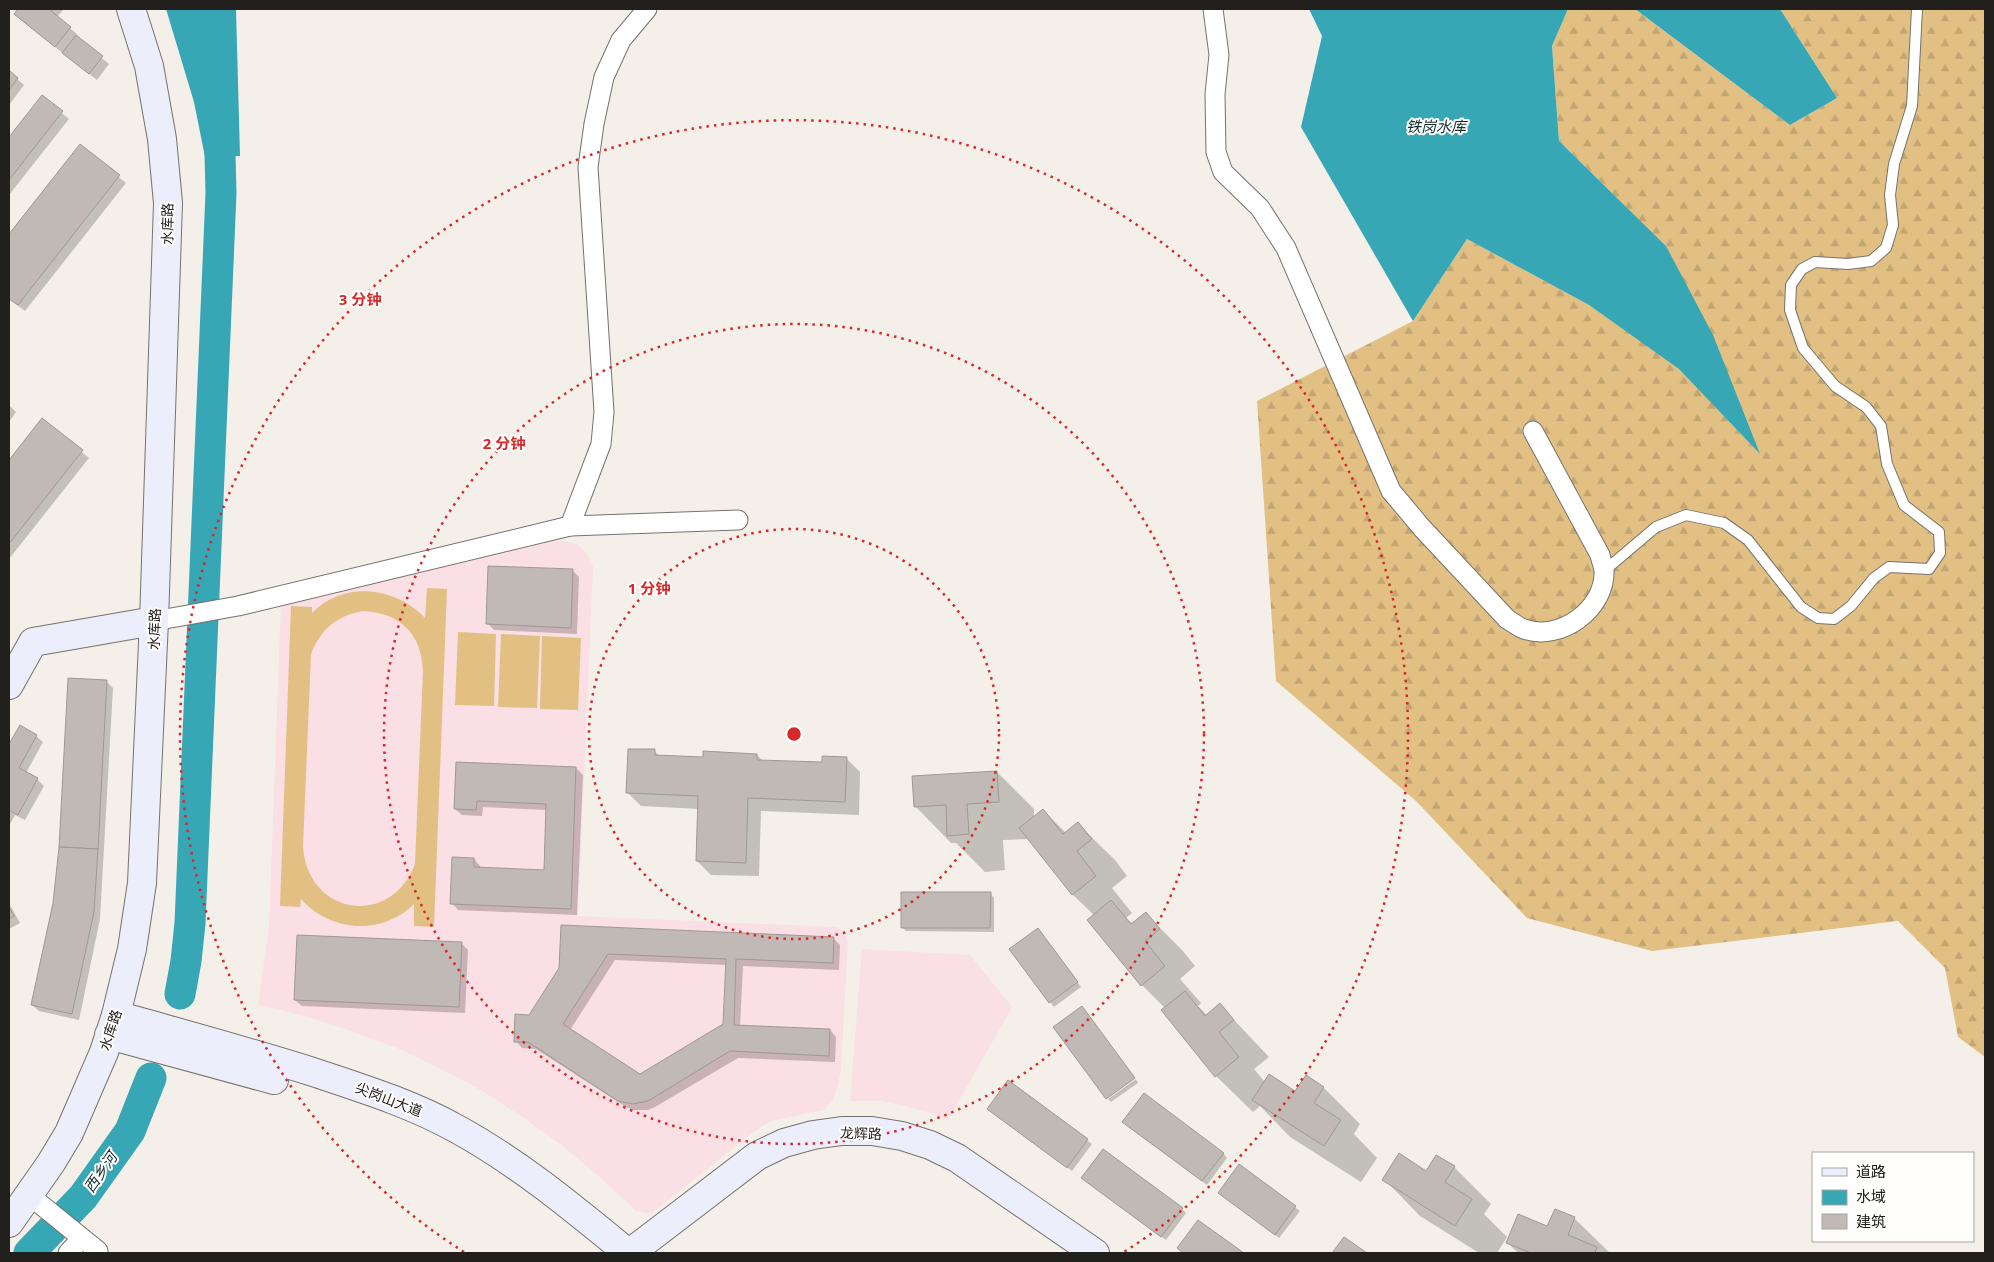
<svg xmlns="http://www.w3.org/2000/svg" width="1994" height="1262" font-family="'Open Sans','Noto Sans SC',sans-serif">
<defs>
<pattern id="forest-firs" width="22" height="20" patternUnits="userSpaceOnUse" patternTransform="scale(1.25)"><rect width="22" height="20" fill="#e2c084"/><path d="M5 1l3.5 6h-7zM16 11l3.5 6h-7z" fill="#c2a572"/></pattern>
</defs>
<rect width="100%" height="100%" fill="#f4f0e9"/>
<g fill="#fadfe4">
<path d="M565,541L578,545L588,555L593,567L578,916L836,927L846,933L848,942L841,1068L838,1086L832,1101L824,1110L770,1121L751,1134L651,1214L636,1211L601,1178L564,1147L524,1118L484,1092L441,1069L397,1048L351,1031L305,1016L258,1005L269,927L281,602L552,542Z"/>
<path d="M862,949L970,955L1012,1007L948,1120L929,1112L882,1101H850Z"/>
</g>
<path fill="url(#forest-firs)" d="M1568,9H1635L1790,125L1837,98L1780,9H1985V1057L1958,1037L1945,968L1898,921L1652,951L1527,918L1416,801L1276,681L1257,401L1413,321L1467,239L1589,305L1680,369L1759,453L1666,246L1559,141L1552,46Z"/>
<g fill="#e2c084" fill-rule="evenodd">
<path d="M427,588L447,589L434,927L414,926V904C382,936 330,932 301,899L300,907L280,906L291,606L312,607V613C344,580 396,587 425,618ZM363,611C400,613 421,633 423,670L415,864C391,928 308,916 303,847L311,654C321,629 336,616 363,611Z"/>
<path d="M458,632L496,634L494,706L455,705Z"/>
<path d="M501,634L540,636L537,708L498,707Z"/>
<path d="M542,636L581,638L578,710L540,709Z"/>
</g>
<g fill="#37a6b5">
<path d="M166,9H236L240,156L205,157L194,102Z"/>
<path d="M1309,9H1568L1552,46L1559,141L1666,246L1713,335L1760,454L1679,369L1589,305L1467,239L1413,321L1301,127L1322,36Z"/>
<path d="M1635,9H1780L1837,98L1790,125Z"/>
</g>
<g fill="#0003" fill-rule="evenodd">
<path d="M20,9H64L57,17L77,34L75,36L109,64L97,80L22,21L16,14Z"/>
<path d="M9,72L24,85L9,105Z"/>
<path d="M42,97L69,119L9,195V139Z"/>
<path d="M80,146L126,183L25,311L9,299V236Z"/>
<path d="M9,405L16,412L9,422Z"/>
<path d="M42,420L89,458L9,559V462Z"/>
<path d="M573,571L579,577L577,634L494,630L488,624Z"/>
<path d="M106,681L113,688L100,919L79,1020L39,1011L32,1005L54,903Z"/>
<path d="M20,726L36,736L43,742L26,773L37,779L44,786L25,820L15,815L9,826V747Z"/>
<path d="M654,751L661,757L704,759L757,755L763,761L823,764L847,759L860,772L859,815L761,811L759,876L711,875L697,861L699,809L641,806L628,793Z"/>
<path d="M457,763L576,768L583,775L577,915L458,910L452,903L474,859L480,866V868L545,871L547,810L483,807L482,816L462,815L455,809Z"/>
<path d="M997,772L1034,809V817L1043,810L1066,833L1078,824L1115,860L1127,876L1112,888L1132,913L1126,918L1133,924L1146,914L1182,950L1195,966L1180,979L1201,1003L1198,1006L1207,1015L1220,1005L1269,1057L1254,1069L1265,1082L1296,1093L1324,1088L1360,1124L1354,1134L1377,1158L1361,1182L1290,1137L1260,1106L1253,1112L1216,1076L1165,1008L1142,985L1094,915L1073,895L1029,839L1003,840L1005,870L985,872L956,843H951L915,806Z"/>
<path d="M990,893L994,898V932L906,931L902,927Z"/>
<path d="M9,903L20,923L9,929Z"/>
<path d="M562,927L833,938L840,945L839,970L743,966L740,1026L830,1030L836,1037L835,1062L738,1058L655,1107L648,1110H633L626,1107L536,1049L522,1048L516,1041L561,969ZM615,960L727,965L725,1025L640,1076L570,1030Z"/>
<path d="M1042,934L1081,987L1054,1007L1011,950Z"/>
<path d="M461,943L468,950L465,1013L302,1006L295,1000Z"/>
<path d="M1136,1079L1138,1083L1111,1102L1108,1099Z"/>
<path d="M1008,1082L1092,1144L1072,1171L993,1113Z"/>
<path d="M1128,1126L1223,1153L1227,1158L1207,1185Z"/>
<path d="M1239,1166L1300,1211L1279,1238L1219,1193Z"/>
<path d="M1454,1167L1491,1204L1484,1214L1507,1237L1497,1253H1479L1420,1216L1384,1179Z"/>
<path d="M1087,1182L1182,1209L1186,1213L1166,1240Z"/>
<path d="M1574,1218L1610,1253H1518L1507,1242Z"/>
<path d="M1198,1221L1242,1253H1184L1178,1248Z"/>
</g>
<g fill="none" stroke-linecap="round" stroke-linejoin="round">
<g stroke="#37a6b5" stroke-width="31">
<path d="M180,994L186,961L190,923L221,193L219,114"/>
<path d="M29,1253L83,1197L130,1131L151,1078"/>
</g>
</g>
<g fill="#c1b9b5" stroke="#9f9894" fill-rule="evenodd">
<path d="M18,9H52L51,11L71,27L55,47L14,14Z"/>
<path d="M76,35L103,56L89,74L62,53Z"/>
<path d="M9,70L18,78L9,90Z"/>
<path d="M42,95L63,111L9,180V137Z"/>
<path d="M80,144L120,175L18,305L9,299V234Z"/>
<path d="M42,418L83,450L9,544V460Z"/>
<path d="M488,566L573,569L571,628L486,624Z"/>
<path d="M68,678L107,680L98,849L59,847Z"/>
<path d="M20,725L37,735L19,768L38,778L18,815L9,810V744Z"/>
<path d="M628,749H655V755L703,757V751L757,754V760L822,762V756L847,757L845,802L748,798L746,863L696,861L698,796L626,793Z"/>
<path d="M456,762L576,767L571,909L450,904L452,857L474,858V867L544,870L546,804L477,801L476,810L454,809Z"/>
<path d="M997,771L999,802L967,804L969,834L947,836L946,805L914,807L912,776Z"/>
<path d="M1043,809L1063,834L1078,822L1092,839L1077,851L1096,876L1072,895L1019,828Z"/>
<path d="M59,847L98,849L94,912L72,1014L31,1005L53,903Z"/>
<path d="M901,892H991L990,928H901Z"/>
<path d="M1111,900L1131,924L1146,912L1160,929L1145,941L1165,966L1141,986L1087,920Z"/>
<path d="M9,907L14,916L9,919Z"/>
<path d="M561,925L834,937L833,963L736,959L734,1025L830,1029L829,1056L730,1051L648,1101L633,1104L618,1101L528,1042H514L515,1014L529,1015L559,968ZM608,954L726,959L723,1024L640,1074L563,1024Z"/>
<path d="M1038,928L1078,982L1049,1003L1009,949Z"/>
<path d="M297,935L462,942L459,1007L294,1000Z"/>
<path d="M1185,991L1205,1016L1220,1003L1234,1020L1219,1032L1239,1057L1215,1077L1161,1010Z"/>
<path d="M1082,1006L1135,1078L1106,1099L1053,1027Z"/>
<path d="M1269,1074L1295,1091L1306,1075L1324,1087L1314,1103L1341,1120L1324,1146L1252,1100Z"/>
<path d="M1008,1080L1088,1139L1067,1168L987,1109Z"/>
<path d="M1144,1093L1224,1153L1202,1181L1122,1122Z"/>
<path d="M1103,1149L1183,1208L1161,1237L1081,1178Z"/>
<path d="M1399,1153L1426,1171L1436,1155L1455,1166L1445,1182L1472,1199L1455,1226L1382,1180Z"/>
<path d="M1239,1164L1296,1206L1275,1235L1218,1193Z"/>
<path d="M1555,1209L1575,1217L1568,1235L1597,1247L1595,1253H1531L1506,1243L1518,1214L1547,1226Z"/>
<path d="M1198,1220L1244,1253H1183L1177,1248Z"/>
<path d="M1344,1237L1367,1253H1332Z"/>
</g>
<g fill="none" stroke-linecap="round" stroke-linejoin="round">
<defs>
<path id="lane" d="M1604,571L1656,527L1686,515L1724,523L1748,540L1801,607L1818,618L1834,619L1851,606L1874,578L1889,567L1929,569L1940,553L1939,532L1904,505L1887,464L1881,426L1866,407L1835,386L1803,348L1790,310L1791,285L1802,269L1815,262L1848,264L1871,261L1886,248L1893,225L1890,195L1894,164L1912,106L1917,9"/>
<g id="street">
<path d="M1213,9L1219,55L1215,94L1216,152L1223,172L1260,208L1286,248L1391,491L1422,528L1507,619C1512,622 1518,627 1524,629C1560,642 1606,609 1604,570C1603,565 1601,560 1600,555L1533,431"/>
<path d="M570,526L601,444L604,412L588,167L594,124L604,77L621,40L647,9"/>
<path d="M154,621L238,606L570,526L738,520"/>
<path d="M29,1195L98,1251L96,1253"/>
<path d="M68,1253L82,1238"/>
</g>
<g id="secondary">
<path d="M9,685L33,642L154,621"/>
<path d="M116,1015C183,1034 250,1052 316,1073C364,1089 412,1104 457,1129C519,1163 573,1208 628,1253"/>
<path d="M109,1035L274,1080"/>
<path d="M9,1223L51,1163L69,1133L104,1052L116,1015L132,949L142,883L154,621L168,203L162,139L149,66L131,9"/>
<path d="M630,1253L757,1156L784,1143L813,1135L842,1131H872L902,1136L930,1145L957,1158L1095,1253"/>
</g>
</defs>
<use href="#lane" stroke="#76726c" stroke-width="12"/>
<use href="#street" stroke="#76726c" stroke-width="21"/>
<use href="#secondary" stroke="#76726c" stroke-width="30"/>
<use href="#lane" stroke="#fff" stroke-width="10"/>
<use href="#street" stroke="#fff" stroke-width="19"/>
<use href="#secondary" stroke="#edeefc" stroke-width="28"/>
</g>
<g fill="none" stroke="#d62828" stroke-width="2.5" stroke-dasharray="2.5 5">
<circle cx="794" cy="734" r="205"/>
<circle cx="794" cy="734" r="410"/>
<path d="M464 1252A614 614 0 1 1 1124 1252"/>
</g>
<g text-anchor="middle" dominant-baseline="central" stroke-width="4" stroke-linejoin="round" paint-order="stroke">
<g font-size="14" fill="#21201d" stroke="#fffefd">
<text transform="translate(167 224) rotate(-89)">水库路</text>
<text transform="translate(154 629) rotate(-88)">水库路</text>
<text transform="translate(110 1030) rotate(-72)">水库路</text>
<text transform="translate(389 1099) rotate(21)">尖岗山大道</text>
<text transform="translate(861 1133) rotate(2)">龙辉路</text>
</g>
<g font-size="15" font-style="italic" fill="#172f33" stroke="#fffefd">
<text x="1436" y="126">铁岗水库</text>
<text transform="translate(100 1172) rotate(-55)">西乡河</text>
</g>
</g>
<circle cx="794" cy="734" r="8" fill="#d62828" stroke="#fffefd" stroke-width="2.5"/>
<g font-size="15" text-anchor="middle" font-weight="bold" fill="#d62828" stroke="#fffefd" stroke-width="4" stroke-linejoin="round" paint-order="stroke">
<text x="360" y="305">3 分钟</text>
<text x="504" y="449">2 分钟</text>
<text x="649" y="594">1 分钟</text>
</g>
<rect width="1994" height="1262" fill="none" stroke="#21201d" stroke-width="20"/>
<rect x="1812" y="1152" width="162" height="90" fill="#fffefd" stroke="#a6a5a3"/>
<rect x="1822" y="1168" width="25" height="8" fill="#edeefc" stroke="#a6a5a3"/>
<text x="1856" y="1177" font-size="15" fill="#21201d">道路</text>
<rect x="1822" y="1190" width="25" height="15" fill="#37a6b5" stroke="#a6a5a3"/>
<text x="1856" y="1202" font-size="15" fill="#21201d">水域</text>
<rect x="1822" y="1214" width="25" height="15" fill="#c1b9b5" stroke="#a6a5a3"/>
<text x="1856" y="1227" font-size="15" fill="#21201d">建筑</text>
</svg>
